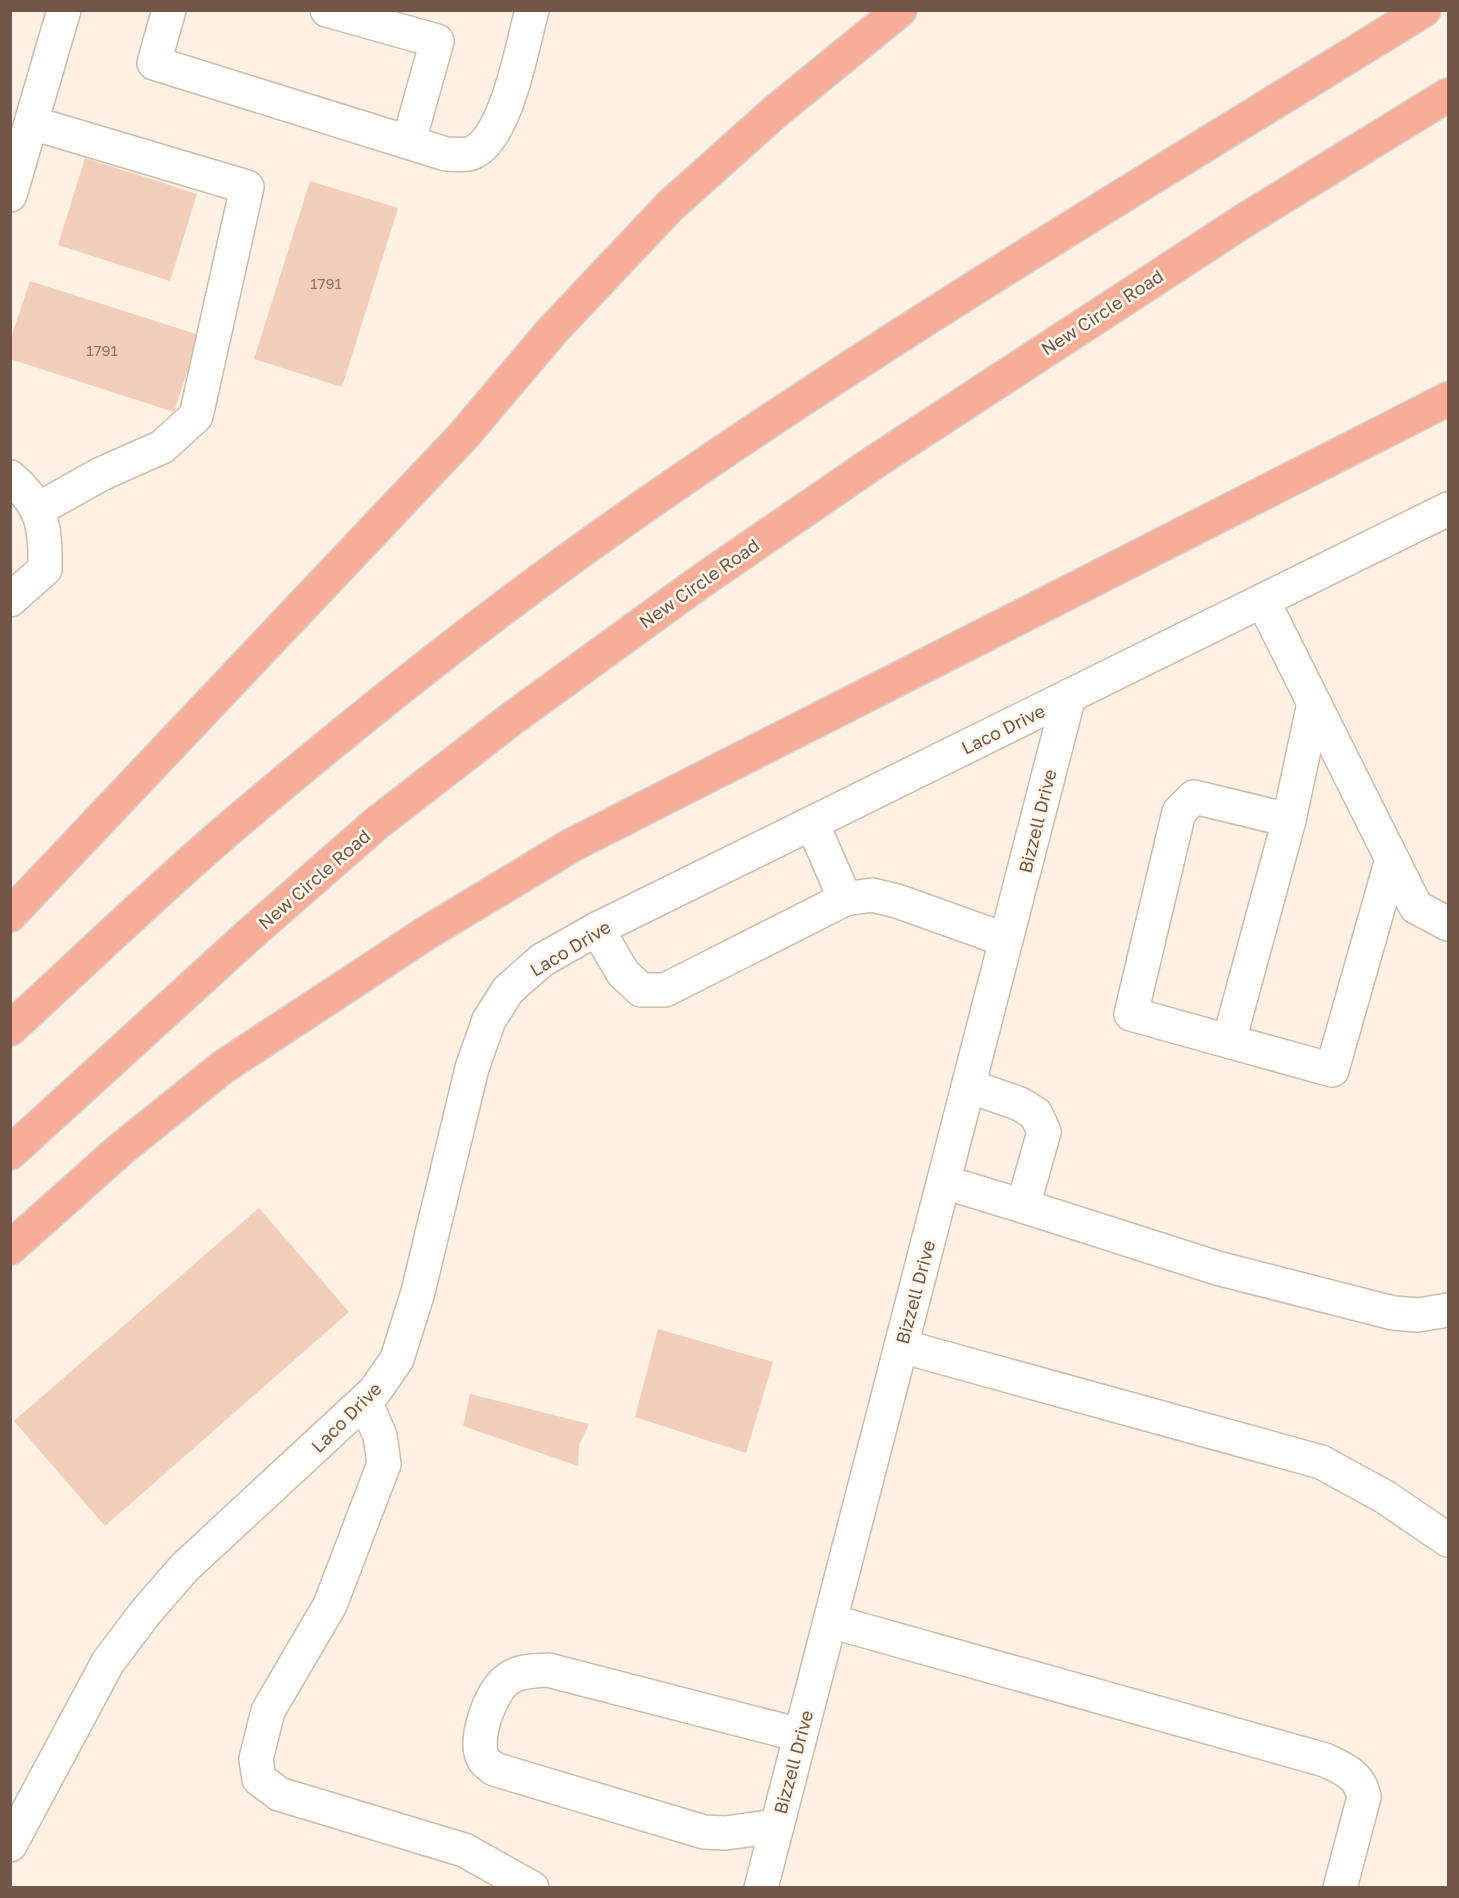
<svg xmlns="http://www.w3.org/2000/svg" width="1459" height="1898" font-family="'Golos Text',sans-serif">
<rect width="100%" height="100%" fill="#fcf1e2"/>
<g fill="#f2cdb9">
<path d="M85,158L197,194L170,281L58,245Z"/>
<path d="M310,181L398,208L342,387L254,359Z"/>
<path d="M30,281L199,335L174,412L10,359V341Z"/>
<path d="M259,1208L349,1312L105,1526L14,1421Z"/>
<path d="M658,1329L773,1362L746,1453L635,1417Z"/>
<path d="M470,1394L589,1424L579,1445L578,1466L463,1426Z"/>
</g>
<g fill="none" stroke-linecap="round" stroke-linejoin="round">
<defs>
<g id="minor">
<path d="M169,10L154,63L446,154C454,154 467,156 474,152C507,135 522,47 532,10"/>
<path d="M327,10L437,41L409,141"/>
<path d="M32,123L247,187L196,416L162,447L101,474L37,510"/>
<path d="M10,195L64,10"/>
<path d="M10,477C43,505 46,528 45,569L10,600"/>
<path d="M1263,601L1416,907L1448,924"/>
<path d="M1289,820L1194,797L1179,812L1131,1014L1332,1070L1392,859"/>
<path d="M812,823L845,899"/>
<path d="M597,929L623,973L641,990H665L845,899L872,895L897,901L1006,940"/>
<path d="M1229,1041L1289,820L1314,703"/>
<path d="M944,1182L1023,1206L1044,1132L1036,1114L1020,1104L969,1086"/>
<path d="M1023,1206L1217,1268L1393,1313L1418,1315L1448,1310"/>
<path d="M901,1346L1321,1462L1385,1497L1448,1540"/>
<path d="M365,1401L380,1436L384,1464L330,1605L268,1711L256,1759L259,1779L279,1794L464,1850L532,1888"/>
<path d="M830,1621L1325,1760C1344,1769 1360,1775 1364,1797L1340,1888"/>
<path d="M777,1826L725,1833L704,1832L494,1769C491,1766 486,1763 484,1760C472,1741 491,1690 508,1679C519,1670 535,1671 548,1670L800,1735"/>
<path d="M10,1845L108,1662L145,1613L184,1568L375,1391L397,1359L418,1292L472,1068L489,1020L508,990L542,960L597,929L1448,509"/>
<path d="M761,1888L1069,696"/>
</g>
<g id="highway">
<path d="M10,915L464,435L552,331L670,206L775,112L900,10"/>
<path d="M10,1029C81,964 151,896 224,833C346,729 472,628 603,535C868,347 1148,181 1424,10"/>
<path d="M10,1153L249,935L377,823L510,720L697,584L876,461L1245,220L1448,95"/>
<path d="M10,1248L121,1149L223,1067L428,932L572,845L1448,399"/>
</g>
</defs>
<use href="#minor" stroke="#cfbaac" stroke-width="36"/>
<use href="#highway" stroke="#d8d0cc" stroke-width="36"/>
<use href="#minor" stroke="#fff" stroke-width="33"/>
<use href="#highway" stroke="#f7ad98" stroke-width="33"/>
</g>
<g text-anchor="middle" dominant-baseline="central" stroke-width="5" stroke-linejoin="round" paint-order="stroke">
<g font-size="15" fill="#947464">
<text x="326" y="283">1791</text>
<text x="102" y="350">1791</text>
</g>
<g font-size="18" fill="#745648" stroke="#fff5e8">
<text transform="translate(1102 312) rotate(-33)">New Circle Road</text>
<text transform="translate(699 583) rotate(-35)">New Circle Road</text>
<text transform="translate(1003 729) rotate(-26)">Laco Drive</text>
<text transform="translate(1037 821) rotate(-76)">Bizzell Drive</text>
<text transform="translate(314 879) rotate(-41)">New Circle Road</text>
<text transform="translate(570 948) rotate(-31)">Laco Drive</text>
<text transform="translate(915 1292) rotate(-75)">Bizzell Drive</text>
<text transform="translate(346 1417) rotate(-45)">Laco Drive</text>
<text transform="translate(793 1762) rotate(-75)">Bizzell Drive</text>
</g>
</g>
<rect width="1459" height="1898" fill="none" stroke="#745648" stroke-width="24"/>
</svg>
